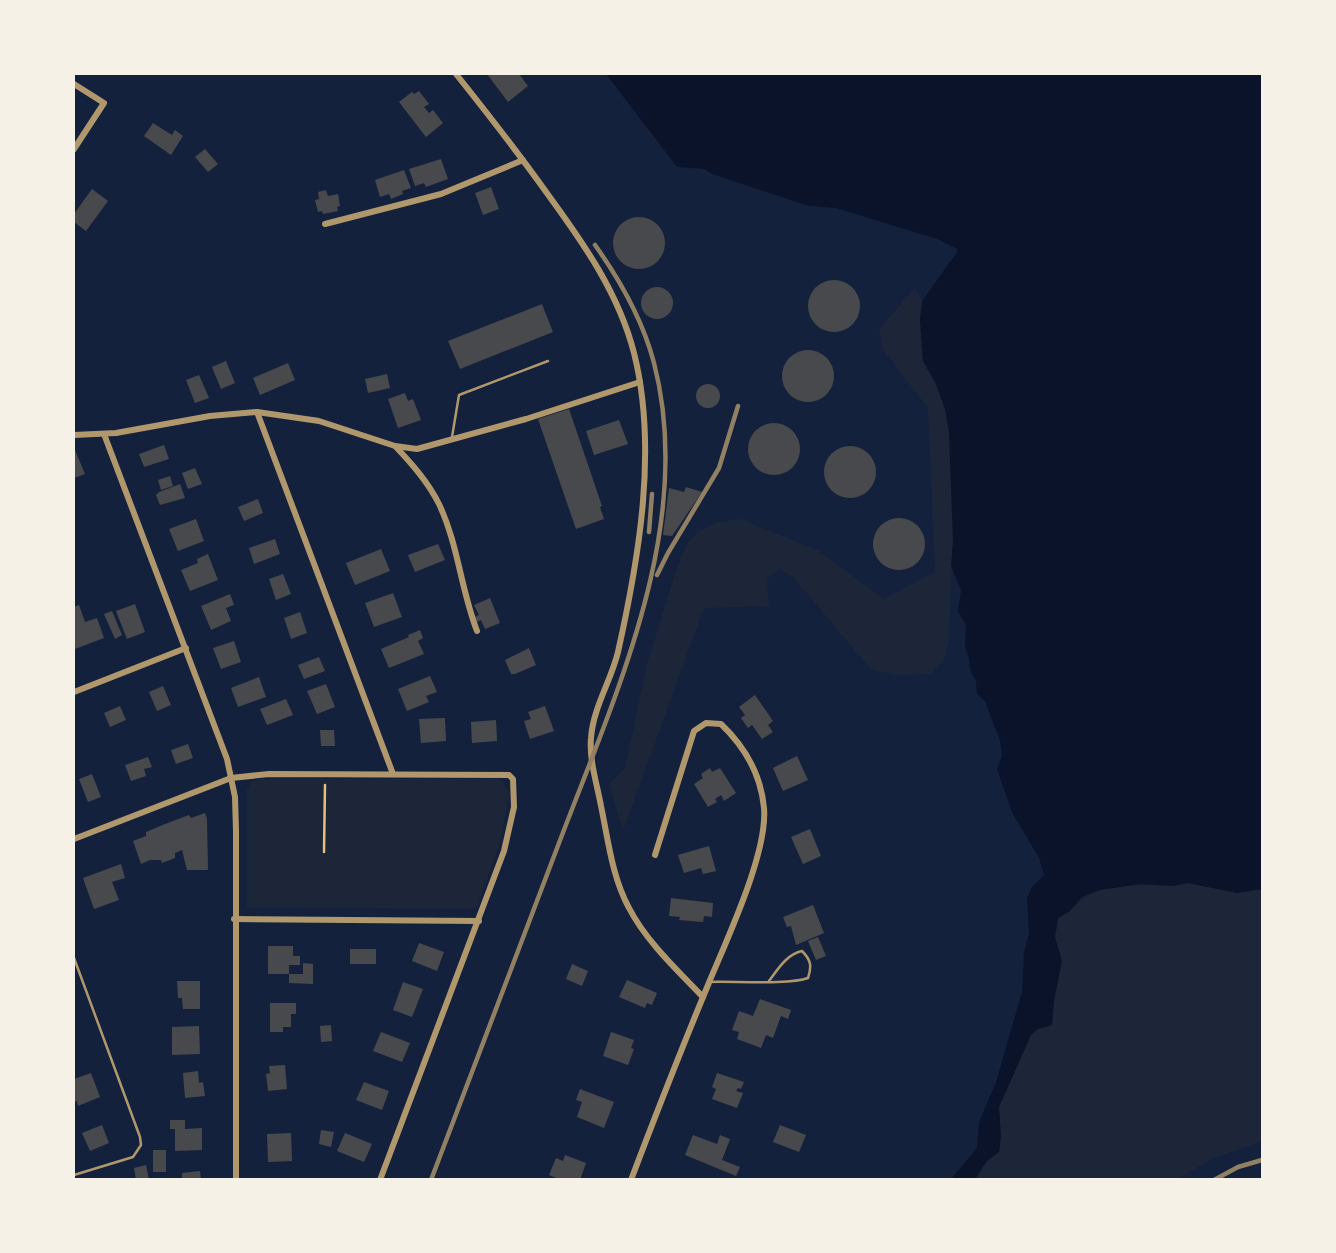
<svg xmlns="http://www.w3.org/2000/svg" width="1336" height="1253" font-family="Rubik,sans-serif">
<rect width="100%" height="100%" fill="#14213d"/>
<g fill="#1d2539">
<path d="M915,288L922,301L920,321L923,361L936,384L945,408L949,432L953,541L949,639L944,660L931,674L895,675L871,669L792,576L780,569L767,579L769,606L704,608L623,831L609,784L625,768L647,664L677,568L687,544L698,532L718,522L741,519L819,551L884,599L935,572L928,408L882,348L879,329Z"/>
<path d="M258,779H499L510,792L501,839L478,906L470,909L247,908V789L251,782Z"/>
<path d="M1188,883L1237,893L1262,889V1141L1212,1159L1178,1179L975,1180L987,1161L999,1152L1001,1136L999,1107L1031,1035L1038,1029L1052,1025L1054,1000L1062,961L1055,937L1058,918C1074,910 1081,895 1099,890C1128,881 1159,889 1188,883Z"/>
</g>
<path fill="#0b132b" d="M606,74H1262V889L1237,893L1188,883L1173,886L1141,884L1100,890L1082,897L1069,912L1058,918L1055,937L1062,961L1054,1000L1052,1025L1038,1029L1031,1035L999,1107L1001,1136L999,1152L987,1161L975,1179H951L977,1148L979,1122L996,1082L1022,992L1024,952L1029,934L1027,898L1032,887L1044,875L1039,858L1012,812L998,772L997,769L1002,756L1000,741L985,701L977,694L976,681L970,670L969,659L965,646L966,626L958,611L961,590L951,566L953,541L949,432L945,409L936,384L923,361L920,321L922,301L957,252V249L937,239L836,208L809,206L712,174L704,169L677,167Z"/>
<g fill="#48494c">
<path d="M487,74H519L528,86L508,102Z"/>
<path d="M419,91L429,104L424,107L429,113L433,110L443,123L426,137L399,102L412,92L414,94Z"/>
<path d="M153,123L172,135L175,130L183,136L171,155L144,136Z"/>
<path d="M205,149L218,164L208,172L195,157Z"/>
<path d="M441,159L448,179L426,187L424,183L415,186L409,169Z"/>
<path d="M404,170L411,188L402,191L403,194L391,199L389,194L380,197L375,180Z"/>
<path d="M491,187L499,209L483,215L475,193Z"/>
<path d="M92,189L108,201L86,231L74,222V214Z"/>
<path d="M326,190L328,196L338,194L340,206L337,207L338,211L323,214L322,211L318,212L315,200L319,199L318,192Z"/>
<circle cx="639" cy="243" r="26"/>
<circle cx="834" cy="306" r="26"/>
<circle cx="657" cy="303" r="16"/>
<path d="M542,304L553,332L460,369L448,341Z"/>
<circle cx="808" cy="376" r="26"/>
<path d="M226,361L235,383L221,389L212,367Z"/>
<path d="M288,363L295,380L260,395L253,378Z"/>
<path d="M387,374L390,388L368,393L365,379Z"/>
<path d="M199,375L209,398L195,403L186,380Z"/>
<circle cx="708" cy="396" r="12"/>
<path d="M405,393L408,401L413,399L421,420L398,428L388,399Z"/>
<path d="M569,409L602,506L600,507L604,519L576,529L538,419Z"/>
<path d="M619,420L628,444L594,455L586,431Z"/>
<circle cx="774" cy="449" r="26"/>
<path d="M164,445L169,459L144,467L139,454Z"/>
<circle cx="850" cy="472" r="26"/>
<path d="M75,450L85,474L74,478V451Z"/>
<path d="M195,468L202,484L188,489L182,473Z"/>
<path d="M170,476L173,486L161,490L158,480Z"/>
<path d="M180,484L185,498L160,505L156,495L159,492Z"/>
<path d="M686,487L702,492L672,536L663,535L669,488L684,492Z"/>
<path d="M258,499L263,513L244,521L238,507Z"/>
<circle cx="899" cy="544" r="26"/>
<path d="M196,519L204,541L178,551L169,529Z"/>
<path d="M275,539L280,554L254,564L249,548Z"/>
<path d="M438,544L445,560L415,572L408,555Z"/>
<path d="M381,549L390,571L355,585L346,563Z"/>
<path d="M208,554L218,580L190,591L181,570L198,563L197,559Z"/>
<path d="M283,574L291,594L276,600L269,579Z"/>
<path d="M393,593L402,617L374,627L365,603Z"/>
<path d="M230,594L234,605L226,608L231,621L211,630L201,606Z"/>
<path d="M490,598L500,623L485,629L481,620L477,622L475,617L479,615L474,605Z"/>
<path d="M135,604L145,632L127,639L116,611Z"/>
<path d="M79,605L85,622L97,618L104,638L75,649L74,607Z"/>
<path d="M112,611L122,635L115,639L104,614Z"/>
<path d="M300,612L307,633L291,639L284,618Z"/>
<path d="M420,630L423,638L418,641L424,654L389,668L381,649L409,637L408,635Z"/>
<path d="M234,641L241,662L221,669L213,648Z"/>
<path d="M529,648L536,665L515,674H511L505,660Z"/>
<path d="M319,657L325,671L304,679L298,665Z"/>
<path d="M430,676L437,692L426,696L429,702L407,711L398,689Z"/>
<path d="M259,677L266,697L238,707L231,688Z"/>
<path d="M326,684L335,707L317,714L307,691Z"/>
<path d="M163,686L171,705L157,711L149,692Z"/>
<path d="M755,695L773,721L768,725L773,732L762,739L752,725L748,728L741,718L745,715L739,707Z"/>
<path d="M286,699L293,715L267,725L260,709Z"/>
<path d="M120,706L126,720L110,727L104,713Z"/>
<path d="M545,706L554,731L530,739L524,721L531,719L528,712Z"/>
<path d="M445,718L446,741L421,743L419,719Z"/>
<path d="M496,720L497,741L472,743L471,722Z"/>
<path d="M320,730H334L335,746H321Z"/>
<path d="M188,744L193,758L176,764L171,750Z"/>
<path d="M797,756L808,780L783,791L773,768Z"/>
<path d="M148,757L152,767L144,769L146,776L131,781L125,765Z"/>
<path d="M710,768L712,772L720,768L736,793L724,801L721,795L715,799L717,802L708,807L694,784L703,778L701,774Z"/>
<path d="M92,774L101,797L88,802L79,779Z"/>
<path d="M205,813L207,819L208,870H187L182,850L175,853V858L162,863L161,860H150L141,864L133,841L146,836V832L165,824L189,815L191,818Z"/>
<path d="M810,829L821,856L803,864L791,837Z"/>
<path d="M709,846L716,871L703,874L701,868L684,873L678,855Z"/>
<path d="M121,864L125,878L112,882L119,900L94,909L83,878Z"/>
<path d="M671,898L713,903L712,917L704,916L703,922L679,920L680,917L669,916Z"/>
<path d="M813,905L824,933L796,945L791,926L787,927L783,917Z"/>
<path d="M818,937L826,956L816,960L808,941Z"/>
<path d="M419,943L444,952L437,971L412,961Z"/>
<path d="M268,946H293V956H300V965H289V974H268Z"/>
<rect x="350" y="949" width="26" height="15"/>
<path d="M303,963L313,964V984L289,983V974H303Z"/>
<path d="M572,964L588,971L582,986L566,979Z"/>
<path d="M627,980L657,993L652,1005L647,1003L645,1008L619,997Z"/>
<path d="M177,981H200V1009H183L182,998H178Z"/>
<path d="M403,982L423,989L412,1017L393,1010Z"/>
<path d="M760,999L791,1010L788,1019L781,1016L773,1038L766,1035L761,1048L737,1039L739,1032L732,1030L739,1011L753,1016Z"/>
<path d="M270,1003H296V1014H291V1027H283V1032H270Z"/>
<path d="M331,1025L332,1041L321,1042L320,1026Z"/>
<path d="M199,1026L200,1054L172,1055V1027Z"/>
<path d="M381,1032L410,1043L402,1062L373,1051Z"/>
<path d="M611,1032L634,1040L631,1048L634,1049L628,1065L603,1056Z"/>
<path d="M285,1065L287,1089L268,1091L266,1074L270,1073L269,1066Z"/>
<path d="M198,1071L199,1083L203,1082L205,1096L185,1098L183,1073Z"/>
<path d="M91,1073L100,1097L78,1106L77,1101L74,1102V1079Z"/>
<path d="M717,1073L744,1082L741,1089L738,1088L736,1091L743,1093L737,1108L712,1099L716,1089L712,1087Z"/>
<path d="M364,1082L389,1091L382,1110L356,1100Z"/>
<path d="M580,1089L614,1102L604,1128L577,1117L582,1102L576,1100Z"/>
<path d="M170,1120H185V1129L202,1128V1150L175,1151V1129H170Z"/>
<path d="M102,1125L109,1143L90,1151L82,1133Z"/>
<path d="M780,1125L806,1135L799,1152L773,1142Z"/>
<path d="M321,1130L334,1132L331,1147L319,1144Z"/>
<path d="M291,1133L292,1161L268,1162L267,1134Z"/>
<path d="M345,1133L372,1144L364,1162L337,1151Z"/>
<path d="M693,1135L717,1144L720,1135L730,1139L722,1160L740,1167L736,1176L685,1155Z"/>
<rect x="153" y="1150" width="13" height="22"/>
<path d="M565,1155L586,1163L580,1180H561L549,1175L556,1158L563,1161Z"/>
<path d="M146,1165L149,1180H136L134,1168Z"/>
<path d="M200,1171L201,1180H182V1173Z"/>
</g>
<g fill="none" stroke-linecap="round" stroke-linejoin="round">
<path stroke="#e5c07b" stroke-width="2.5" d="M324,852L325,785"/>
<g stroke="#b1986c" stroke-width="2.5">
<path d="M452,437L459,395L548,361"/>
<path d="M74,958L140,1137L141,1145L133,1157L74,1175"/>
<path d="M709,982C733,981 789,985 808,978C812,966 811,960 802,951C787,954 778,969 769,981"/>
</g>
<g stroke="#b1986c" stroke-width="6">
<path d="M456,74C488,114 519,154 549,196C584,244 619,294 634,353C658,448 639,558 618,652C611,681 593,708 591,738C589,760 597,784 601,806C608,839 612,877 629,908C646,941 677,970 703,997"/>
<path d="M74,84L104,103L74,149"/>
<path d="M325,224L441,194L523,160"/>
<path d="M257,412L393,774"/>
<path d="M104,434L227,759L235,797L236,831V1180"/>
<path d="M74,435L116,433L210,416L257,412L319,421L395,446L417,449L526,419L640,382"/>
<path d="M396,447C412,464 428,482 439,504C458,544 461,590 477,631"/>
<path d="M74,692L186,648"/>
<path d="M74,839L231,778L269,774L509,775L513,779L514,807L504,851L380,1180"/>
<path d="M234,919L479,921"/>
<path d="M631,1180C656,1114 681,1050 708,985C726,941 768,853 764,808C761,775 744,746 721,724L706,723L694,731L655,855"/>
</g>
<g stroke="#918062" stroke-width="4.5">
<path d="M649,532L652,494"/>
<path d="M657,575L668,553L719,468L738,406"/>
<path d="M431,1180C473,1067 516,955 559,843C615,695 696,525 654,363C643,321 620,280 595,245"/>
<path d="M1214,1180L1238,1167L1262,1160"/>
</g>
</g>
<rect width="1336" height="1253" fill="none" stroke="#f6f1e7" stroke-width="150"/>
</svg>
